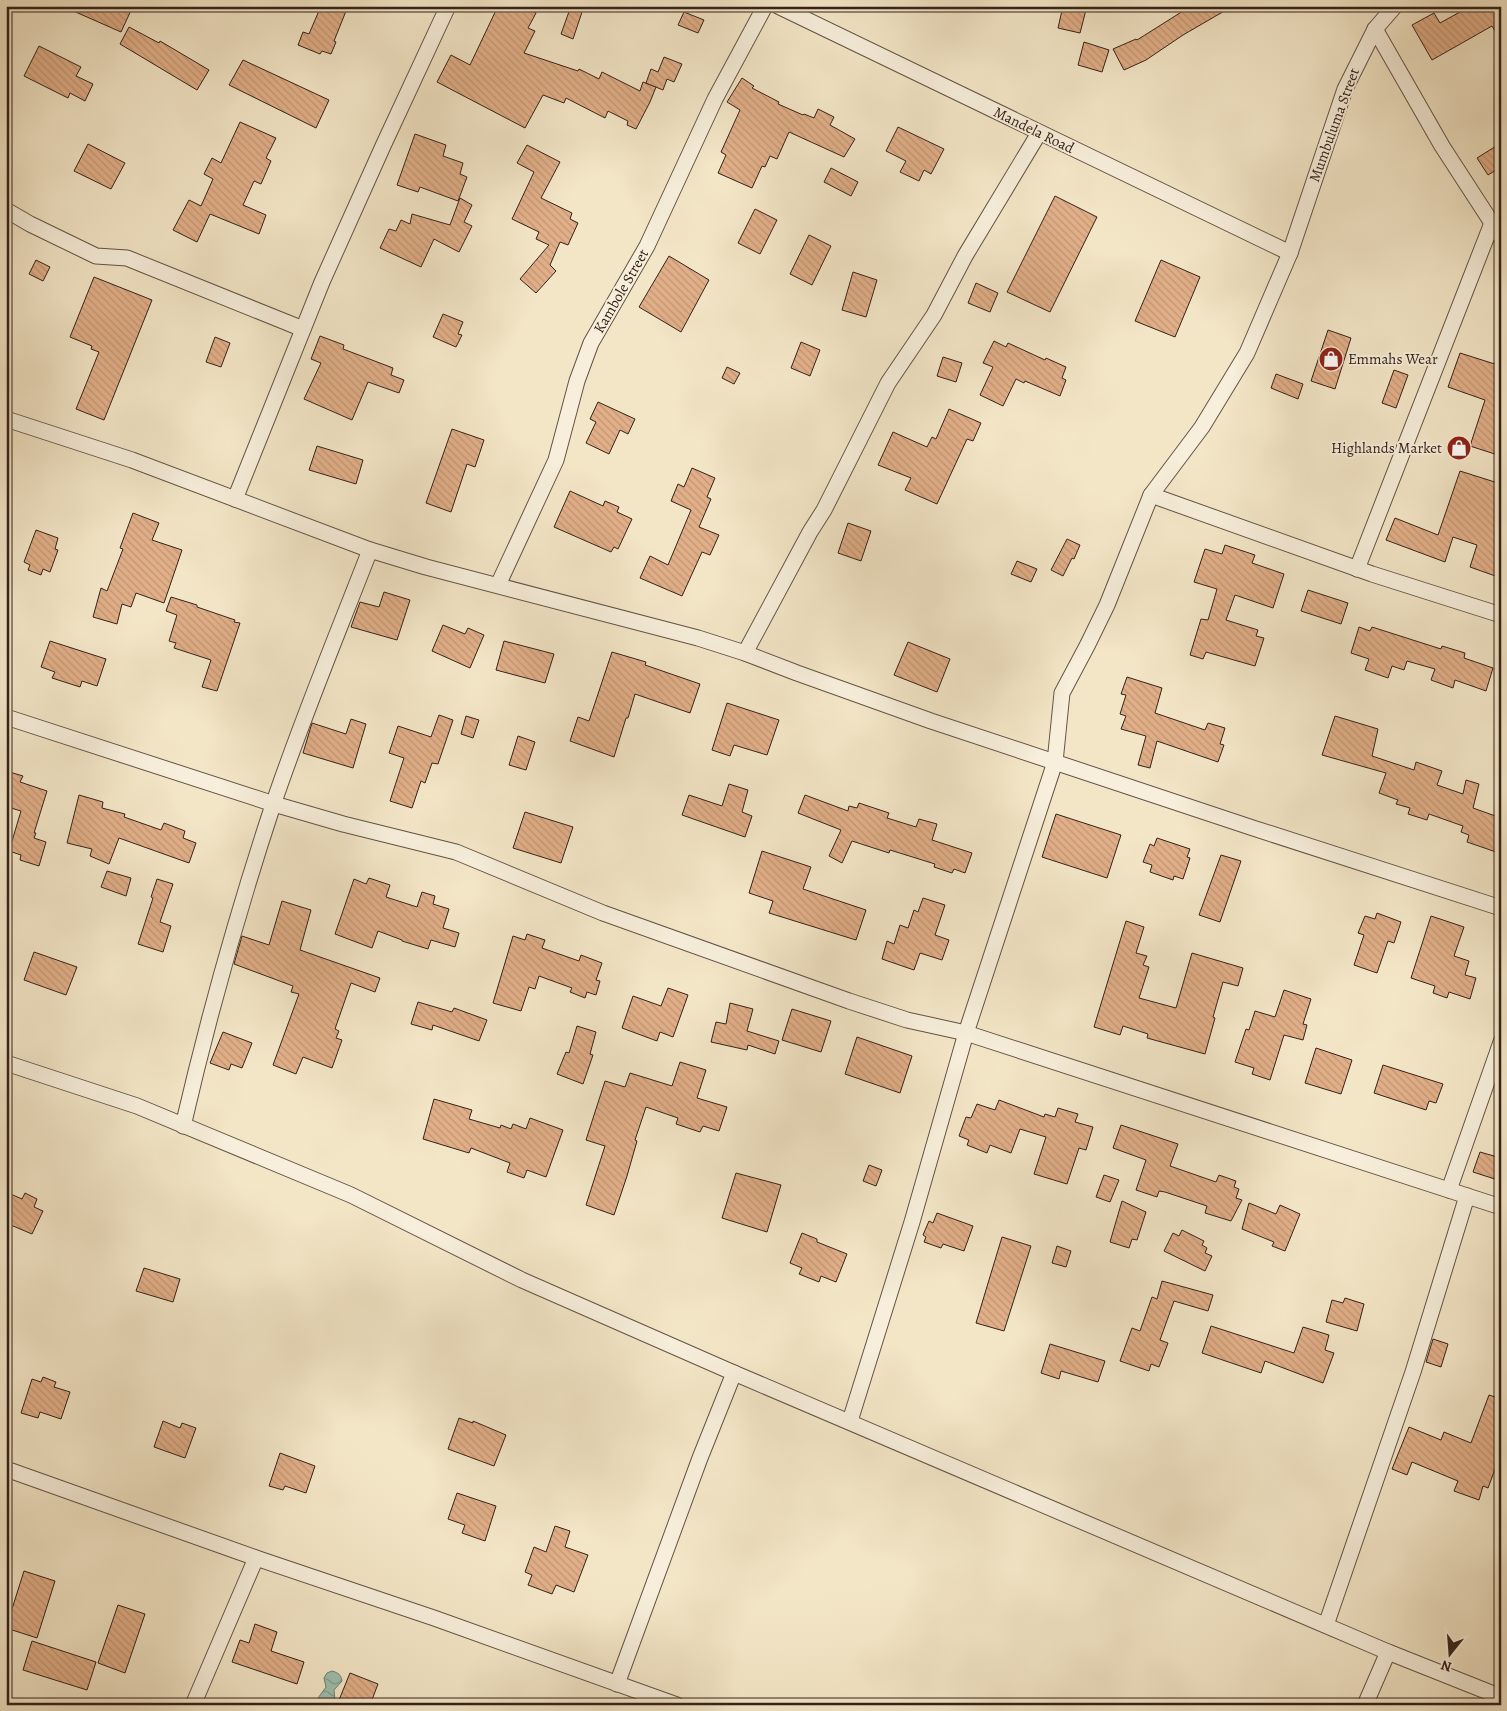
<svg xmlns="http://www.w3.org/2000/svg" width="1507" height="1711" font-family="Alegreya,serif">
<defs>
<pattern id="water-waves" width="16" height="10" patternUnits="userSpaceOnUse" patternTransform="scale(1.25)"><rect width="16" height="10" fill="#9dc0ae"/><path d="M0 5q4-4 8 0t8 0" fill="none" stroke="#819c8d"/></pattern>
<pattern id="building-back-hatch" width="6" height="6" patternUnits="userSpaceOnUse" patternTransform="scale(1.25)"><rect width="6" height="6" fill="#e1af88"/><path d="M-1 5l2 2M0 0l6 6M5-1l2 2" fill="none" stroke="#c29675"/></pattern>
</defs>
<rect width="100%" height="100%" fill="#f3e6c7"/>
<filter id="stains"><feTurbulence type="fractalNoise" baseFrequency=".004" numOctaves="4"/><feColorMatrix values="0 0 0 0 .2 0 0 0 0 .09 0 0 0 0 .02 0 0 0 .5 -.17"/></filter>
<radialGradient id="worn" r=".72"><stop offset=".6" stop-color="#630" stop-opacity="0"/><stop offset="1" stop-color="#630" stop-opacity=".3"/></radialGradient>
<path fill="url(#water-waves)" stroke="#738173" d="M332,1671C339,1673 341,1675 342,1681L334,1690L335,1700L334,1704L320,1705L318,1698L326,1687L324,1678L327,1673Z"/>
<g fill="url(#building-back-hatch)" stroke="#34221a">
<path d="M62,6H133L121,32Z"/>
<path d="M321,6H348L334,41L336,42L331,54L322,51L320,54L298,45L303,32L309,34Z"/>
<path d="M498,6H521L536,13L528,28L535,31L524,53L578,71L579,69L599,79L602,72L640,91L643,82L656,87L650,102L636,129L627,125L628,121L608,111L605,118L566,98L564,103L543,95L525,128L437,82L451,55L470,65Z"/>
<path d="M571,6H584L573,39L561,34Z"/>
<path d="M1063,6H1087L1080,33L1058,28Z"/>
<path d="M1191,6H1233L1183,35L1146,60L1124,70L1113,49L1136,39L1137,40Z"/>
<path d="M1471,6H1501V40L1492,26L1432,60L1412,25L1434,13L1440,23Z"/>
<path d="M684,12L704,20L698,33L678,25Z"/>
<path d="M129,27L159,43L160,41L209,70L197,90L120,44Z"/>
<path d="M1084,42L1109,50L1102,72L1078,65Z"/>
<path d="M39,46L81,67L76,76L93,84L85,101L70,93L68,98L24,76Z"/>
<path d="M664,57L682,64L674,82L667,79L663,90L646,83L651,69L658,72Z"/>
<path d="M243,60L329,100L316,128L229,85Z"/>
<path d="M742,78L754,86L752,88L779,102L778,104L803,115L804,114L814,118L818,109L834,117L830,125L855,139L844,157L789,132L777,159L770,156L765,167L762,166L752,188L718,173L726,155L721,152L740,110L727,102Z"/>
<path d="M240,122L276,138L266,158L271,161L261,184L254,181L243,205L266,215L259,234L210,214L197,242L173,230L189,200L201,206L213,179L204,174L212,158L221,163Z"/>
<path d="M898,127L944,149L931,174L924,170L919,181L900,172L906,161L886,151Z"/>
<path d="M415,134L446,145L443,156L463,163L460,174L467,177L458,201L420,187L418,192L397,185Z"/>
<path d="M1501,143V167L1488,175L1477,158Z"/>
<path d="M88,144L125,163L111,189L74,171Z"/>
<path d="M527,145L560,162L541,198L572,213L570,219L578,223L568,245L560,242L550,265L556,271L536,293L520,279L549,245L536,239L539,232L512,219L534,172L517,163Z"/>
<path d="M831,168L858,182L851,196L824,182Z"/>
<path d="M1055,196L1097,217L1050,312L1007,292Z"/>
<path d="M460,198L472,205L464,222L472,226L459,252L434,239L421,267L380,248L389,229L396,231L401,220L410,224L412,214L450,225Z"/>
<path d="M755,209L777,220L760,254L738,243Z"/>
<path d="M809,235L831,246L812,285L790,274Z"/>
<path d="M669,256L709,280L681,332L639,307Z"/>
<path d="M36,260L50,267L43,281L29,274Z"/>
<path d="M1161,260L1200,277L1175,337L1135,321Z"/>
<path d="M853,272L877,280L866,317L842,310Z"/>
<path d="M94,277L152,300L104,420L76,409L99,352L91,349L92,346L70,337Z"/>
<path d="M976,283L998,293L990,312L968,303Z"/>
<path d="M443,314L463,322L458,334L462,335L456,347L433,337Z"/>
<path d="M1328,330L1351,338L1335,389L1311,381Z"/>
<path d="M320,336L344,345L343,349L393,368L391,375L404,380L399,393L368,382L352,420L304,399L321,363L311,359Z"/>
<path d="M215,337L230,343L221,367L206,362Z"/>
<path d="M994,341L1006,347L1008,343L1045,360L1046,358L1066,367L1062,378L1066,380L1060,396L1025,381L1024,383L1016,379L1003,406L980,395L993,367L983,363Z"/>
<path d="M801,342L820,350L810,376L791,368Z"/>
<path d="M1460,353L1501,366V456L1470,446L1485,400L1448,387Z"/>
<path d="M943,357L962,363L956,382L937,376Z"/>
<path d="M727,367L740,373L734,384L722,378Z"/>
<path d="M1394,370L1408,375L1396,408L1382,403Z"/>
<path d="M1276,374L1303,384L1298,399L1271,388Z"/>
<path d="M598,402L635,419L628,434L620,430L609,454L586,443L596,422L590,419Z"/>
<path d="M949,409L981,423L973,441L967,439L937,504L905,490L911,478L878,465L893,432L927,447L932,437L936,439Z"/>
<path d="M452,429L484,440L475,467L467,464L451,512L426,503Z"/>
<path d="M317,446L363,460L356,484L309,470Z"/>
<path d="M692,468L715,478L707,497L711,499L699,527L719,535L710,555L702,552L682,596L640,578L650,556L668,565L691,510L671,501L678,484L684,487Z"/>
<path d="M1460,471L1501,484V578L1470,567L1477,545L1453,537L1445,562L1386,540L1395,518L1438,535Z"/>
<path d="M570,491L603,506L605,501L619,507L617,512L632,519L618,549L614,547L611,552L554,527Z"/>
<path d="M133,513L159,523L152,540L182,550L164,603L136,593L131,607L122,604L117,624L93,617L101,588L107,591L123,549L120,548Z"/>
<path d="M848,523L871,531L861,561L838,553Z"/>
<path d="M36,530L58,538L55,549L58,550L50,572L43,569L41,575L28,570L30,565L24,562Z"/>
<path d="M1067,539L1080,545L1074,559L1072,558L1063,576L1051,570Z"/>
<path d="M1225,545L1255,555L1252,563L1284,574L1273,608L1235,595L1226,620L1258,630L1256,636L1264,638L1255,666L1206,652L1203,659L1190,655L1201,619L1208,620L1217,589L1194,582L1205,549L1222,554Z"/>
<path d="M1017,561L1037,569L1031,582L1011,574Z"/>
<path d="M1308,590L1348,603L1341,624L1301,611Z"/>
<path d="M384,592L410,600L397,640L351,627L360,602L379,607Z"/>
<path d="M171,597L197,605V607L235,620L234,622L240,623L217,691L202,687L211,660L174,648L176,643L169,641L177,615L166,611Z"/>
<path d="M443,625L465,634L468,628L484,635L470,668L432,651Z"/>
<path d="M1359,627L1370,631L1372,627L1441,649L1442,646L1465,653L1464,658L1493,668L1486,691L1455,680L1453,688L1431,680L1435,669L1407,661L1404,670L1392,666L1388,678L1365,670L1369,659L1351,653Z"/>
<path d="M50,641L106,659L97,686L82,681L80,687L52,678L55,672L41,667Z"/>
<path d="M504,641L554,654L545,683L496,670Z"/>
<path d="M908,642L950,659L937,692L894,675Z"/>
<path d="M612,652L646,662L645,665L700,684L690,713L635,694L628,718H626L614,757L570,741L578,717L589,721Z"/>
<path d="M1127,677L1162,688L1155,713L1205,730L1208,723L1225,728L1220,744L1224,745L1218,762L1157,741L1150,768L1138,765L1146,736L1121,729L1126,716L1120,714L1126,695L1121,694Z"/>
<path d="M727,703L779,720L767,755L734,745L730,756L712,750Z"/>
<path d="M439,715L453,720L438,764L432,763L425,783L421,781L412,808L390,801L404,758L389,753L398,726L431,737Z"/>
<path d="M466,716L479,720L473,738L461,734Z"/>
<path d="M1335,716L1378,729L1372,756L1414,770L1416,762L1442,771L1437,785L1463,794L1466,780L1479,784L1473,808L1501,818V837L1496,852L1467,842L1469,835L1461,832L1463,826L1429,814L1427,820L1408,814L1410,808L1396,804L1398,800L1379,793L1386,773L1322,755Z"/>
<path d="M351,719L366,724L353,768L303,753L312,723L346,734Z"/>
<path d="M518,736L535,742L526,770L509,765Z"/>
<path d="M6,771L23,776L20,782L47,791L34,833H36L34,838L46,842L39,866L20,860L21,855L9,851L21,811L11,808L8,816H6Z"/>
<path d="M729,784L748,790L742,812L752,816L745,837L682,815L689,795L722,806Z"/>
<path d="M79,795L103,802L102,808L125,814L124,817L161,830L164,823L185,831L183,838L196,843L189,863L119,838L109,864L90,856L92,849L67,843Z"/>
<path d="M805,795L848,811L849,806L857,808L859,803L889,813L887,818L916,827L919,819L937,824L932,840L972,853L965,873L954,869L952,873L934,867L935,864L890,850L889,853L852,841L842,863L829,856L841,830L798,813Z"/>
<path d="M525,812L573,827L561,863L513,848Z"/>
<path d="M1056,814L1121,835L1107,878L1042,857Z"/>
<path d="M1157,838L1190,849L1187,857L1190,858L1183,879L1174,876L1173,880L1150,872L1152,865L1143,862L1150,844L1154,846Z"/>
<path d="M762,851L811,867L803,889L866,910L856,940L769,913L773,901L749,893Z"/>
<path d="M1221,855L1241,861L1220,922L1199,915Z"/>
<path d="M107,871L131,878L126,896L101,887Z"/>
<path d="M369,878L390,885L386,897L417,907L422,892L435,896L433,904L449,909L443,928L459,933L455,947L431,940L428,949L402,941V940L378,931L372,948L335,934L354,879L366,884Z"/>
<path d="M157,879L173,884L160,922L171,926L163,952L138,944L153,898L151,897Z"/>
<path d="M923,898L945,905L935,935L949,940L942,960L920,953L914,970L882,959L887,941L894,944L900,925L908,928L914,910L918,912Z"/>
<path d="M282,901L311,910L300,950L380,978L375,992L351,983L335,1029L339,1031L336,1038L342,1040L332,1068L303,1057L296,1074L273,1065L299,994L291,992L293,986L234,964L242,936L269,945Z"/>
<path d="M1377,913L1401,922L1394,943L1388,941L1377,973L1354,965L1364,935L1358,933L1365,916L1375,919Z"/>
<path d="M1431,916L1464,927L1454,956L1469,961L1465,975L1476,978L1470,999L1449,992L1447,998L1433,993L1435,986L1411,978Z"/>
<path d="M1126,921L1144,927L1136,953L1147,956L1143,965L1149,967L1139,998L1176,1008L1192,953L1243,968L1238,986L1223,982L1213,1017L1215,1018L1205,1054L1147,1038L1148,1034L1123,1026L1120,1035L1094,1027Z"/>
<path d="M527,934L545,940L542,948L579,961L581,955L602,963L596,980L600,981L596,995L587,992L585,998L570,992L572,988L539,976L535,989L529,987L521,1011L493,1003L513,936L525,940Z"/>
<path d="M34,952L77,967L66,995L24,980Z"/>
<path d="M668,988L688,995L673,1037L660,1032L657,1041L622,1028L633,996L661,1006Z"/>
<path d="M1284,990L1311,999L1303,1024L1307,1025L1303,1040L1284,1035L1270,1080L1252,1074L1254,1068L1235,1062L1246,1029L1249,1030L1255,1011L1275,1017Z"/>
<path d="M418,1002L452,1012L454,1008L487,1020L479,1041L433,1025L432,1030L411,1024Z"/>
<path d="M730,1003L753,1009L747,1031L779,1041L775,1054L748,1045L747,1050L711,1042L716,1022L726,1024Z"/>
<path d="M792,1009L831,1021L821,1052L782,1040Z"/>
<path d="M577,1026L596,1032L590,1054L593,1055L583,1084L557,1074L566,1052L569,1053Z"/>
<path d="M223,1032L252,1043L242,1068L231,1064L229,1070L210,1063Z"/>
<path d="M857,1037L912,1056L900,1093L845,1074Z"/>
<path d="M1316,1048L1352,1060L1341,1094L1305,1083Z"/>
<path d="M680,1062L706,1070L697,1098L727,1107L719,1131L703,1126L700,1132L676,1124L678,1118L646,1107L635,1140L637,1141L627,1176L614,1215L586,1205L605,1146L586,1140L605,1081L625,1087L630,1073L672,1086Z"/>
<path d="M1383,1065L1443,1084L1436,1103L1429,1101L1426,1110L1374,1093Z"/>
<path d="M434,1099L472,1110L469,1119L500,1128L501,1125L511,1129L513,1124L526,1129L530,1118L563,1130L546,1177L527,1170L524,1178L507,1172L510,1163L471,1148L469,1153L423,1139Z"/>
<path d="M999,1100L1044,1117L1045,1114L1055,1117L1058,1108L1078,1114L1075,1122L1093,1127L1086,1150L1079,1148L1067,1184L1034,1174L1046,1137L1020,1129L1011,1153L990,1145L987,1153L967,1145L969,1140L959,1136L966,1117L971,1118L977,1104L995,1110Z"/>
<path d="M1121,1125L1178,1144L1170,1166L1216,1182L1219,1175L1236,1181L1234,1187L1239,1189L1236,1198L1242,1200L1231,1221L1205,1213L1207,1206L1165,1192L1159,1191L1157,1197L1136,1190L1146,1160L1113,1148Z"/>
<path d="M1480,1152L1501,1158V1181L1473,1172Z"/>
<path d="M869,1165L882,1170L876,1186L863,1181Z"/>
<path d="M736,1173L781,1185L767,1232L722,1218Z"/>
<path d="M1104,1175L1119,1180L1110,1202L1096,1197Z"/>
<path d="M6,1192L22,1199L25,1193L37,1199L34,1207L43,1211L32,1234L6,1223Z"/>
<path d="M1122,1201L1146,1212L1137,1240L1132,1239L1129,1248L1110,1242Z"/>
<path d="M1249,1203L1276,1214L1280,1205L1300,1214L1285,1251L1272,1246L1274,1242L1242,1229Z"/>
<path d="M937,1213L973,1226L964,1251L943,1244L941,1248L924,1242L926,1237L923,1235L929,1221L933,1223Z"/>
<path d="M1182,1230L1204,1241L1202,1245L1207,1248L1205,1253L1212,1256L1205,1271L1164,1251L1173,1233L1179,1236Z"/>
<path d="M802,1233L817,1239V1242L847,1254L836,1282L821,1276L819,1282L799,1274L802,1268L790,1263Z"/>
<path d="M1002,1237L1031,1246L1004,1331L976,1323Z"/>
<path d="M1057,1246L1071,1251L1066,1267L1052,1263Z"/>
<path d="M144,1268L180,1279L173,1302L136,1291Z"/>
<path d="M1162,1281L1213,1295L1208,1311L1174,1301L1160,1340L1168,1343L1159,1367L1151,1364L1149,1371L1120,1361L1132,1328L1140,1331L1152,1297L1157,1299Z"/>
<path d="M1345,1298L1364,1304L1357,1331L1326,1322L1332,1300L1343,1303Z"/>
<path d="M1211,1326L1294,1353L1303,1327L1329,1335L1325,1350L1334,1353L1323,1383L1265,1361L1261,1373L1202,1353Z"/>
<path d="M1433,1339L1448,1344L1441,1367L1426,1362Z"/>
<path d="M1050,1344L1105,1361L1098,1382L1061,1371L1059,1379L1041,1373Z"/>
<path d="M43,1377L56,1382L54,1387L70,1392L61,1419L40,1412L38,1418L21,1413L32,1379L41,1382Z"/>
<path d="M1489,1395L1501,1399V1453L1488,1488L1483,1486L1479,1500L1454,1491L1458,1481L1412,1462L1407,1475L1392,1469L1409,1427L1441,1440L1444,1432L1471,1443Z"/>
<path d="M459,1418L473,1423V1421L506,1435L494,1466L448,1449Z"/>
<path d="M163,1421L180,1428L182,1423L196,1428L185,1458L154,1447Z"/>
<path d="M280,1453L315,1466L306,1493L285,1486L283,1490L269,1486Z"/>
<path d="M457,1493L496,1506L485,1541L462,1533L465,1525L448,1519Z"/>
<path d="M555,1526L570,1531L565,1547L588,1555L574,1592L556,1585L552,1594L528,1585L532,1575L525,1572L534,1547L546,1552Z"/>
<path d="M24,1571L55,1581L37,1638L6,1628Z"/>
<path d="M118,1605L145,1614L125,1673L98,1663Z"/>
<path d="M255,1624L277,1632L271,1651L304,1662L297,1684L232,1662L240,1640L249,1643Z"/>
<path d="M32,1641L96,1662L87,1690L23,1670Z"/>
<path d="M350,1673L378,1684L370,1705H337Z"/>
</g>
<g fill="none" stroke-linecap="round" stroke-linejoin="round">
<defs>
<g id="minor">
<path d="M778,6L1290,253"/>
<path d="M1375,29L1442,146L1501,237"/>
<path d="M6,210L30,224L96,256L127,258L303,329"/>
<path d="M6,419L132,460L370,550L426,567L698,638L745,653L797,673L931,721L1253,828L1501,908"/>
<path d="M1151,495L1372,574L1501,615"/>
<path d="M235,499L322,282L383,146L448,6"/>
<path d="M1357,569L1492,223"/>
<path d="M498,585L556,460L577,381L591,343L647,246L715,99L765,6"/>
<path d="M745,653L810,532L824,510L888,383L934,315L965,256L1039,133"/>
<path d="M6,717L274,804L343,824L456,852L603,913L849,1001L907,1020L966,1033L1501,1207"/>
<path d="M6,1063L137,1106L351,1195L522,1280L734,1373L1388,1652L1501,1697"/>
<path d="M183,1126C208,1018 238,911 273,805C302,719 337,635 370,550"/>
<path d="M1449,1190L1501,1042"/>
<path d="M850,1421L912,1222L966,1033L1055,762L1062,693L1087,646L1107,605L1151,495L1202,427L1247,353L1290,253L1345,89L1375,29L1395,6"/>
<path d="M6,1469L256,1558L434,1618L677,1705"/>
<path d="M1326,1625L1413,1372L1467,1196"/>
<path d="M617,1684L700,1458L734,1373"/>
<path d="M193,1705L256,1558"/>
<path d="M1365,1705L1388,1652"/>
</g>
</defs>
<use href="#minor" stroke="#645345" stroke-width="17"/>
<use href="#minor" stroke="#f7efdb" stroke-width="15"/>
</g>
<defs>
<symbol id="shop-disc" viewBox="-11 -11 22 22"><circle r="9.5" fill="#8f2418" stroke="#f7efdb"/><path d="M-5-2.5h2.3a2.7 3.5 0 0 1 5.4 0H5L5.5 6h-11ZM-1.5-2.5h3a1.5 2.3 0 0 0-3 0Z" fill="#fff"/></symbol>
</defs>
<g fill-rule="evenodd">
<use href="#shop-disc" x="1317" y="345" width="28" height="28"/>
<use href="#shop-disc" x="1445" y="434" width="28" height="28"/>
</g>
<g text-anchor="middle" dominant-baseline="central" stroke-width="4" stroke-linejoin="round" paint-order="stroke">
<g font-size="15" fill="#34221a" stroke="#f7efdb">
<text transform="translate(1334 125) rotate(-70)">Mumbuluma Street</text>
<text transform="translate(1034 130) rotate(26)">Mandela Road</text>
<text transform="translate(621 291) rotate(-60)">Kambole Street</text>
</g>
<g font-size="15" fill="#34221a" stroke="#f7efdb" text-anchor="start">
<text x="1348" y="359">Emmahs Wear</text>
<text x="1442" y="448" text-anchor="end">Highlands Market</text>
</g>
</g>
<rect width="1507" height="1711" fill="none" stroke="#f3e6c7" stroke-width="25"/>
<rect x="8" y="8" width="1492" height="1696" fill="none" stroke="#34221a" stroke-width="2.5"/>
<rect x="12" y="12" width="1482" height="1686" fill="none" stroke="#34221a"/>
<g transform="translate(1450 1654) rotate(197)" stroke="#f7efdb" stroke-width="4" paint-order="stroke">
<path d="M0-4L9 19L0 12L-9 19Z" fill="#34221a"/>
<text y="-8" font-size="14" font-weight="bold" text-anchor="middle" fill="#34221a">N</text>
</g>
<rect width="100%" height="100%" filter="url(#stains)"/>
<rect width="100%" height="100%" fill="url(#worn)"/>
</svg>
